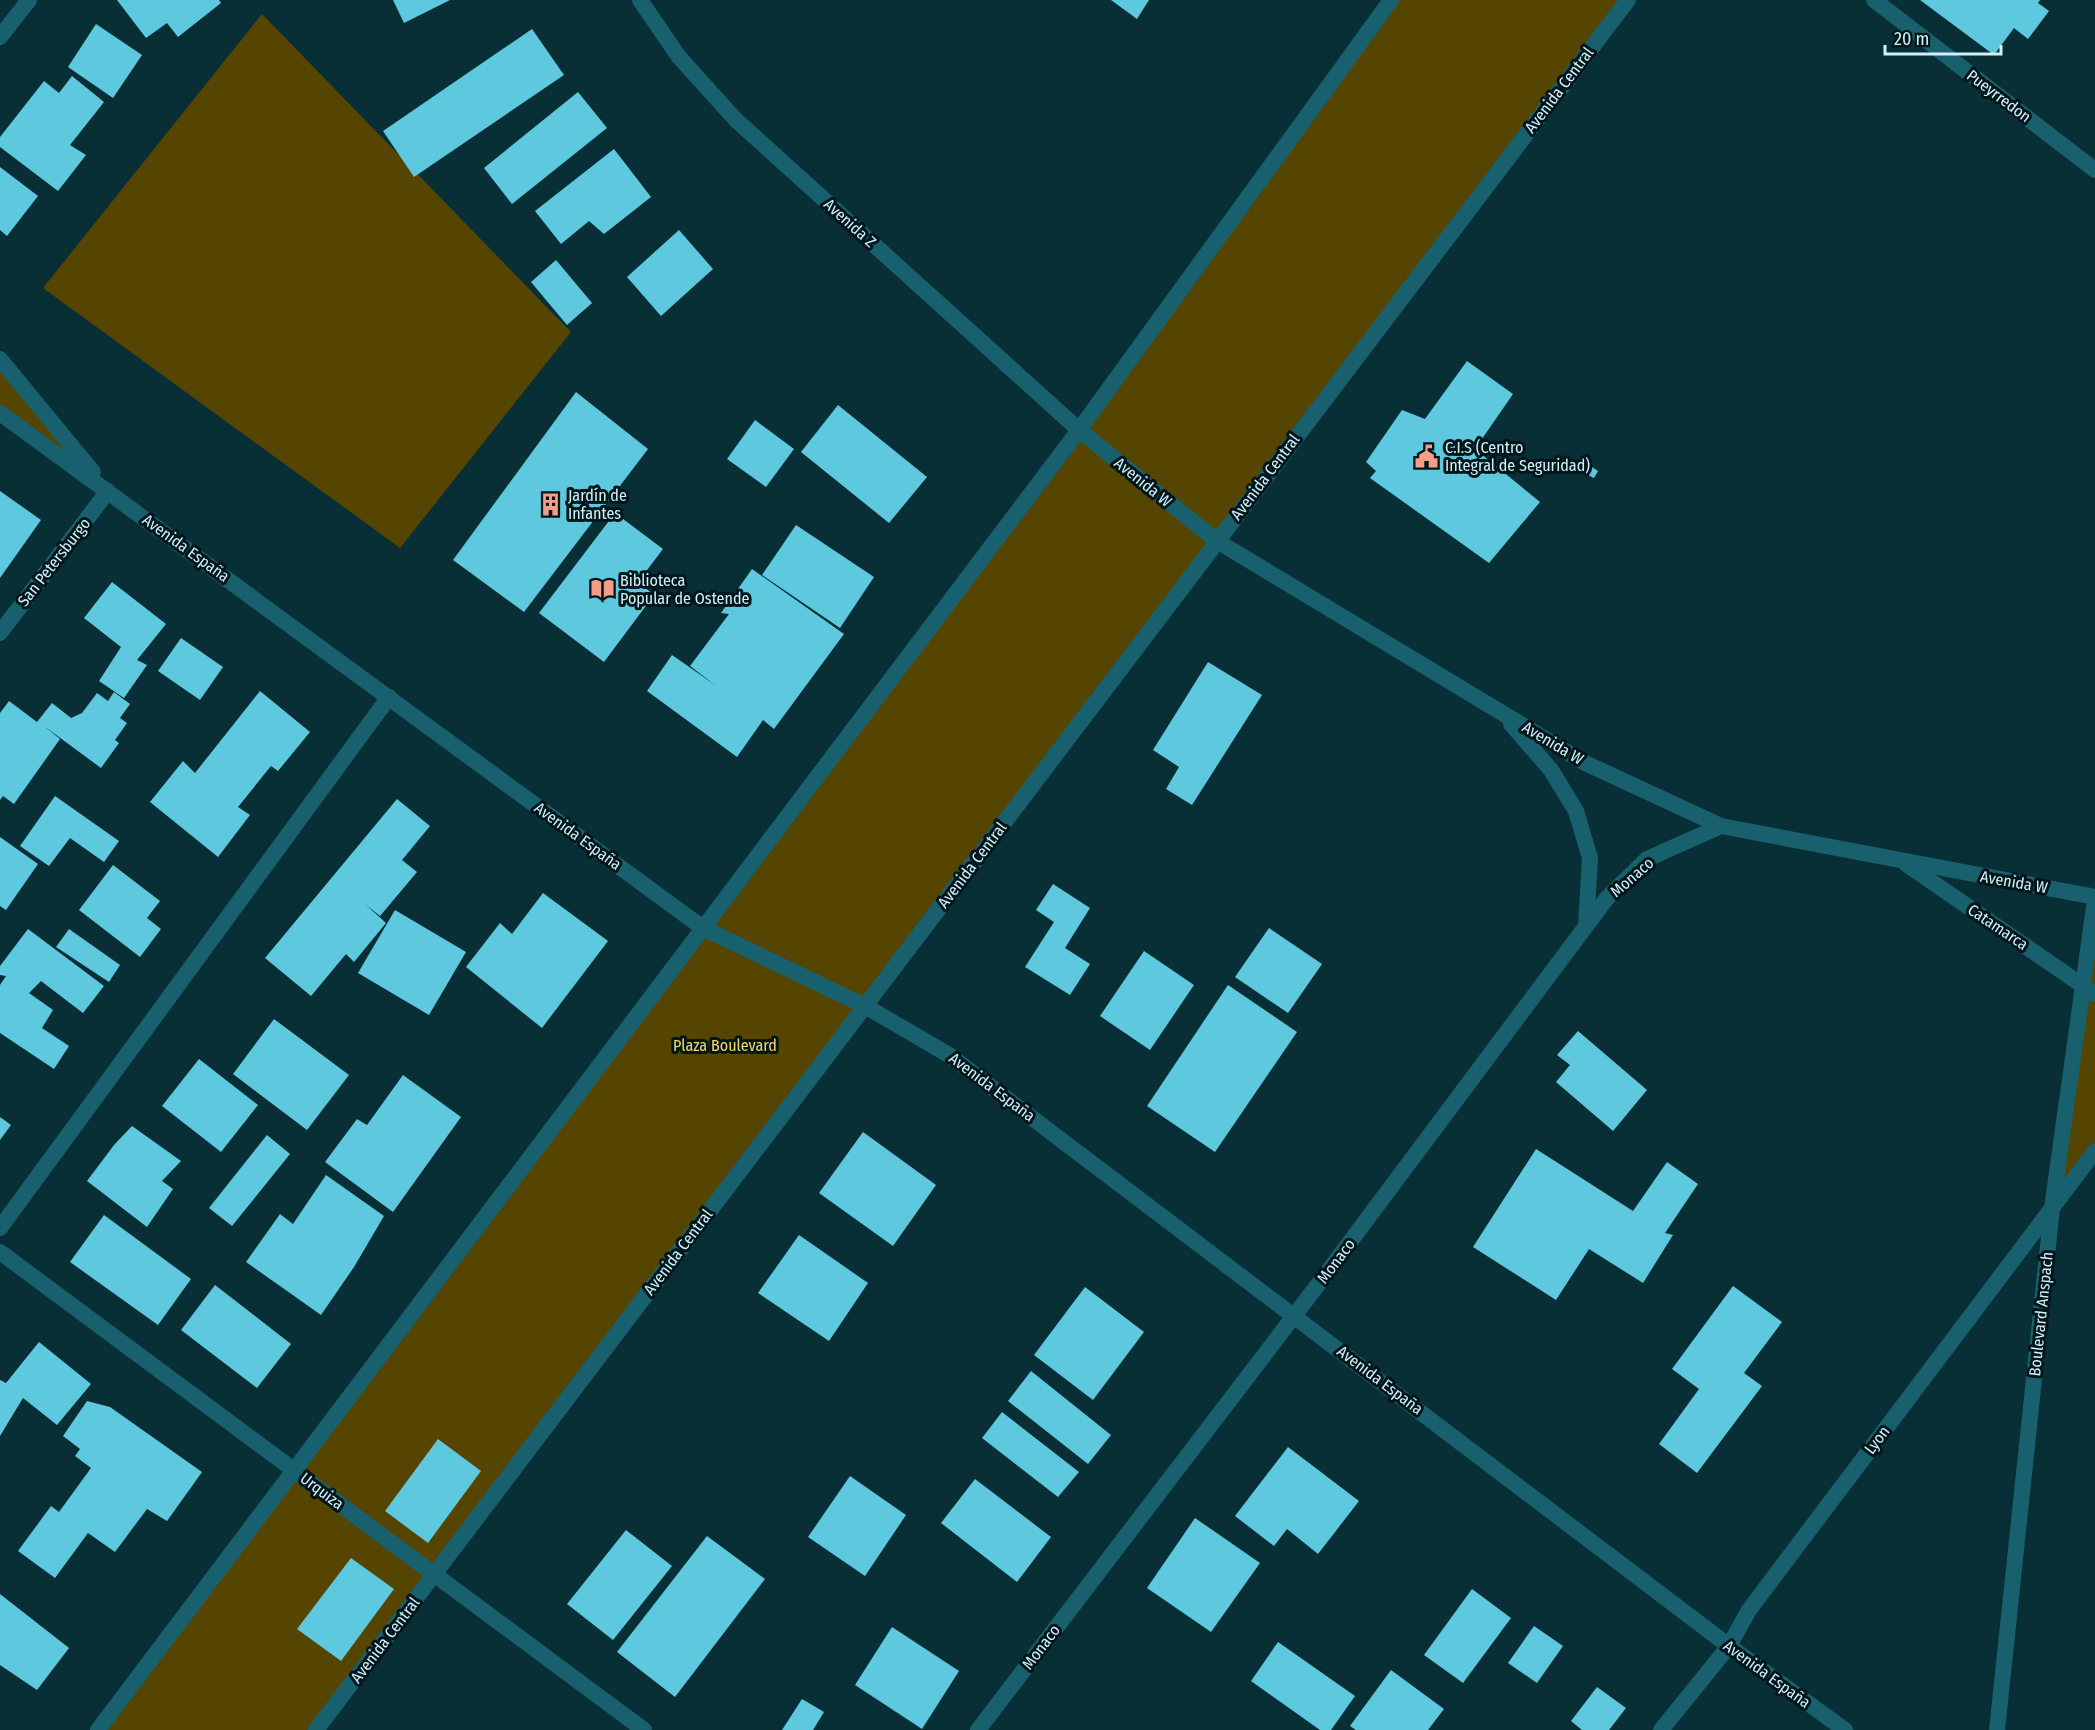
<svg xmlns="http://www.w3.org/2000/svg" width="2095" height="1730" font-family="'Fira Sans Condensed',sans-serif">
<rect width="100%" height="100%" fill="#092f36"/>
<g fill="#554501">
<path d="M1391,0H1628L425,1574L310,1730H98Z"/>
<path d="M262,14L571,332L400,548L43,288Z"/>
<path d="M0,359L107,490L0,412Z"/>
<path d="M2095,900V1151L2052,1208Z"/>
</g>
<g fill="#5ec8de">
<path d="M117,0H219L221,3L178,37L167,23L146,38Z"/>
<path d="M393,0H450L404,23Z"/>
<path d="M1111,0H1149L1137,19Z"/>
<path d="M1920,0H2040L2038,3L2049,11L2028,39L2014,28L1994,55Z"/>
<path d="M96,24L142,55L113,98L68,67Z"/>
<path d="M532,29L564,75L414,177L383,131Z"/>
<path d="M72,76L104,102L70,145L86,155L58,191L0,147V137L44,81L59,93Z"/>
<path d="M578,92L607,128L512,204L484,168Z"/>
<path d="M614,149L651,197L604,234L589,221L561,244L535,211Z"/>
<path d="M0,167L38,196L7,236L0,230Z"/>
<path d="M679,230L713,269L661,316L627,277Z"/>
<path d="M556,260L592,303L567,325L531,282Z"/>
<path d="M1467,361L1513,394L1475,449L1540,502L1489,563L1370,478L1376,471L1366,462L1402,410L1425,419Z"/>
<path d="M576,392L648,449L524,612L453,560Z"/>
<path d="M838,405L927,477L889,523L801,452Z"/>
<path d="M755,420L794,449L766,487L727,459Z"/>
<path d="M1592,467L1598,471L1594,478L1586,474Z"/>
<path d="M0,491L41,520L0,578Z"/>
<path d="M615,513L663,549L638,582L654,595L604,662L539,613Z"/>
<path d="M796,525L874,577L840,628L762,575Z"/>
<path d="M752,569L844,634L774,729L763,720L737,757L647,691L672,655L715,685L690,666L729,614L721,613Z"/>
<path d="M112,582L166,624L137,660L147,665L124,698L99,681L121,647L84,618Z"/>
<path d="M181,638L223,667L200,700L158,671Z"/>
<path d="M1208,662L1262,695L1192,805L1166,789L1179,767L1153,750Z"/>
<path d="M260,691L310,732L278,771L271,766L238,807L250,815L218,857L150,802L183,761L195,773Z"/>
<path d="M114,692L130,704L120,718L127,723L115,740L119,743L101,768L44,726L60,739L14,804L3,796L0,800V713L9,701L37,722L52,703L71,718L82,713L97,693L108,701Z"/>
<path d="M55,796L119,841L104,862L70,838L49,866L20,846Z"/>
<path d="M397,799L430,826L402,860L417,872L380,916L365,904L386,923L354,962L346,954L311,996L265,958Z"/>
<path d="M0,837L38,864L6,910L0,906Z"/>
<path d="M113,865L160,901L147,918L161,929L140,957L79,910Z"/>
<path d="M1053,884L1090,908L1065,948L1090,964L1070,995L1025,967L1054,922L1036,910Z"/>
<path d="M543,893L608,941L542,1028L466,967L500,923L512,934Z"/>
<path d="M395,910L466,952L429,1015L358,973Z"/>
<path d="M1269,928L1322,964L1288,1013L1235,977Z"/>
<path d="M28,929L104,986L83,1013L41,981L29,993L53,1010L42,1028L69,1046L54,1069L0,1033V985L6,976L0,975V966Z"/>
<path d="M69,929L120,965L109,982L56,947Z"/>
<path d="M1144,951L1194,985L1150,1050L1100,1016Z"/>
<path d="M1228,985L1297,1032L1215,1152L1147,1106Z"/>
<path d="M274,1019L349,1075L307,1130L233,1074Z"/>
<path d="M1578,1031L1647,1090L1613,1131L1556,1082L1570,1065L1557,1055Z"/>
<path d="M199,1059L258,1105L221,1152L162,1106Z"/>
<path d="M403,1075L461,1117L393,1212L325,1162L357,1119L367,1125Z"/>
<path d="M0,1117L11,1125L0,1140Z"/>
<path d="M132,1126L181,1161L162,1181L173,1189L147,1227L87,1181L114,1145Z"/>
<path d="M863,1132L936,1185L893,1246L819,1193Z"/>
<path d="M267,1135L290,1154L232,1226L209,1208Z"/>
<path d="M1536,1149L1633,1211L1667,1162L1698,1184L1665,1233L1673,1235L1643,1283L1589,1249L1556,1300L1473,1247Z"/>
<path d="M326,1175L384,1216L354,1267L321,1315L246,1262L280,1214L293,1224Z"/>
<path d="M104,1215L191,1279L158,1325L70,1262Z"/>
<path d="M799,1235L868,1283L829,1341L758,1293Z"/>
<path d="M215,1285L291,1344L257,1388L181,1330Z"/>
<path d="M1733,1286L1782,1322L1744,1373L1762,1386L1697,1473L1659,1444L1699,1389L1672,1369Z"/>
<path d="M1085,1287L1144,1332L1093,1400L1034,1355Z"/>
<path d="M39,1342L91,1384L57,1425L23,1398L0,1436V1380L6,1383Z"/>
<path d="M1031,1371L1111,1435L1088,1464L1008,1401Z"/>
<path d="M87,1401L110,1407L202,1472L167,1521L147,1509L115,1552L88,1533L55,1578L18,1551L51,1506L59,1512L91,1468L75,1456L80,1449L63,1436Z"/>
<path d="M1002,1412L1079,1472L1058,1497L982,1438Z"/>
<path d="M438,1439L481,1471L428,1543L385,1511Z"/>
<path d="M1288,1447L1359,1501L1318,1554L1287,1529L1274,1546L1235,1516Z"/>
<path d="M850,1476L906,1515L865,1576L808,1537Z"/>
<path d="M975,1479L1051,1537L1017,1582L941,1523Z"/>
<path d="M1195,1518L1260,1563L1211,1632L1147,1588Z"/>
<path d="M626,1530L672,1566L613,1640L567,1604Z"/>
<path d="M707,1536L765,1579L675,1697L617,1652Z"/>
<path d="M351,1558L394,1589L341,1661L297,1629Z"/>
<path d="M1472,1589L1511,1618L1463,1683L1424,1655Z"/>
<path d="M0,1594L69,1648L37,1690L0,1665Z"/>
<path d="M1534,1626L1563,1646L1537,1683L1508,1663Z"/>
<path d="M892,1627L959,1671L922,1729L855,1685Z"/>
<path d="M1278,1642L1355,1696L1331,1730H1320L1251,1681Z"/>
<path d="M1391,1670L1444,1709L1428,1730H1356L1350,1726Z"/>
<path d="M1597,1687L1626,1708L1609,1730H1582L1571,1721Z"/>
<path d="M802,1699L824,1712L813,1730H782Z"/>
</g>
<g fill="none" stroke-linecap="round" stroke-linejoin="round">
<g stroke="#18606e" stroke-width="16">
<path d="M640,0L679,57L735,119L1079,430L1217,541L1585,763L1721,826L2095,897"/>
<path d="M1874,0L2095,170"/>
<path d="M0,37L29,0"/>
<path d="M0,633L108,491"/>
<path d="M1511,724L1551,770L1576,811L1590,858L1586,926"/>
<path d="M1906,864L2095,994"/>
<path d="M0,1228L389,697"/>
<path d="M0,1252L644,1730"/>
<path d="M98,1730L1079,430L1391,0"/>
<path d="M316,1730L1628,0"/>
<path d="M978,1730L1323,1278L1607,898L1647,859L1721,826"/>
<path d="M1661,1730L1729,1646L1749,1610L2095,1151"/>
<path d="M1997,1730L2052,1208L2095,900"/>
</g>
<g stroke="#18606e" stroke-width="16">
<path d="M0,359L93,472"/>
<path d="M0,413L703,928L865,1006L949,1055L1729,1646L1845,1730"/>
</g>
</g>
<defs>
<symbol id="civic-bare" viewBox="-9 -9 18 18"><path d="M-.6-6.5H3V-4.5H.6V-3L4-1V1h2V6H-6V1h2V-1L-.6-3ZM-1.2 2.5V6h2.4V2.5Z" fill="#f49e8a" stroke="#00161b" stroke-width="2.5" paint-order="stroke"/></symbol>
<symbol id="building-bare" viewBox="-9 -9 18 18"><path d="M-4-6H4V6H1V3H-1V6H-4ZM-2.5-4.3h1.7v1.8h-1.7ZM.8-4.3h1.7v1.8H.8ZM-2.5-1h1.7V.8h-1.7ZM.8-1h1.7V.8H.8Z" fill="#f49e8a" stroke="#00161b" stroke-width="2.5" paint-order="stroke"/></symbol>
<symbol id="library-bare" viewBox="-9 -9 18 18"><path d="M-6-4Q-3-5.5-.7-3.5V5Q-3 3-6 4ZM6-4Q3-5.5 .7-3.5V5Q3 3 6 4Z" fill="#f49e8a" stroke="#00161b" stroke-width="2.5" paint-order="stroke"/></symbol>
</defs>
<g fill-rule="evenodd">
<use href="#civic-bare" x="1410" y="440" width="33" height="33"/>
<use href="#building-bare" x="534" y="488" width="33" height="33"/>
<use href="#library-bare" x="586" y="572" width="33" height="33"/>
</g>
<g text-anchor="middle" dominant-baseline="central" stroke-width="6" stroke-linejoin="round" paint-order="stroke">
<g font-size="16" fill="#d1f1f9" stroke="#00161b">
<text transform="translate(1559 90) rotate(-53)">Avenida Central</text>
<text transform="translate(1999 96) rotate(37)">Pueyrredon</text>
<text transform="translate(850 223) rotate(42)">Avenida Z</text>
<text transform="translate(1265 477) rotate(-53)">Avenida Central</text>
<text transform="translate(1143 482) rotate(39)">Avenida W</text>
<text transform="translate(186 548) rotate(36)">Avenida España</text>
<text transform="translate(54 562) rotate(-52)">San Petersburgo</text>
<text transform="translate(1553 743) rotate(31)">Avenida W</text>
<text transform="translate(578 836) rotate(36)">Avenida España</text>
<text transform="translate(972 865) rotate(-53)">Avenida Central</text>
<text transform="translate(1632 877) rotate(-41)">Monaco</text>
<text transform="translate(2014 882) rotate(10)">Avenida W</text>
<text transform="translate(1998 927) rotate(34)">Catamarca</text>
<text transform="translate(992 1087) rotate(37)">Avenida España</text>
<text transform="translate(678 1252) rotate(-53)">Avenida Central</text>
<text transform="translate(1336 1261) rotate(-53)">Monaco</text>
<text transform="translate(2041 1314) rotate(-84)">Boulevard Anspach</text>
<text transform="translate(1380 1380) rotate(37)">Avenida España</text>
<text transform="translate(1877 1440) rotate(-53)">Lyon</text>
<text transform="translate(322 1491) rotate(37)">Urquiza</text>
<text transform="translate(385 1640) rotate(-53)">Avenida Central</text>
<text transform="translate(1041 1647) rotate(-53)">Monaco</text>
<text transform="translate(1767 1674) rotate(36)">Avenida España</text>
</g>
<g font-size="16" fill="#d1f1f9" stroke="#00161b" text-anchor="start">
<text x="1445" y="447">C.I.S (Centro<tspan x="1445" dy="18">Integral de Seguridad)</tspan></text>
<text x="568" y="495">Jardín de<tspan x="568" dy="18">Infantes</tspan></text>
<text x="620" y="580">Biblioteca<tspan x="620" dy="18">Popular de Ostende</tspan></text>
</g>
<g font-size="16" fill="#f6d76b" stroke="#00161b">
<text x="725" y="1045">Plaza Boulevard</text>
</g>
</g>
<path d="M1885 45v9h116v-9" fill="none" stroke="#d1f1f9" stroke-width="3"/>
<text x="1894" y="45" font-size="18" fill="#d1f1f9" stroke="#00161b" stroke-width="4.5" paint-order="stroke">20 m</text>
</svg>
